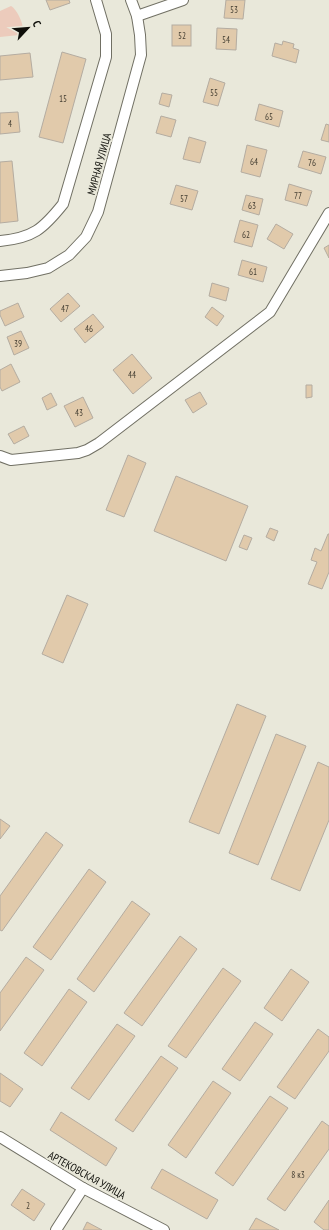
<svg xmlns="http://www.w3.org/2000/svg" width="329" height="1230" font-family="'PT Sans Narrow',sans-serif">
<rect width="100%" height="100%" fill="#e9e8da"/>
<path fill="#eccbbc" d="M11,6C17,9 26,28 22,33C22,34 20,34 19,35L0,37V11Z"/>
<g fill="#e1caab" stroke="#b4aca1">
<path d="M46,0H69L70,3L50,10Z"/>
<path d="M226,0H245L243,19L224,18Z"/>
<rect x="172" y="25" width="19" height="21"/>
<path d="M217,28L237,29L236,50L216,49Z"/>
<path d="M283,41L294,44L293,48L299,50L296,63L272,56L275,43L282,45Z"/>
<path d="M62,52L86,59L63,143L39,137Z"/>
<path d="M30,53L33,77L0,80V56Z"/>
<path d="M210,78L225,83L218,106L203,102Z"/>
<path d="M162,93L172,95L169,107L159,104Z"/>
<path d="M259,104L283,111L279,127L255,120Z"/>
<path d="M18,112L20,132L0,134V113Z"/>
<path d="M161,116L176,120L171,137L156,133Z"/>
<path d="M326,124L329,125V142L321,140Z"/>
<path d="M189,137L206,142L200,163L183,159Z"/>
<path d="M247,145L267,150L260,177L241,172Z"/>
<path d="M303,151L326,157L321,174L298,167Z"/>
<path d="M12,161L18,221L0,223V162Z"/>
<path d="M289,184L312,191L307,206L285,200Z"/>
<path d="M176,185L198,191L192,210L170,204Z"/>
<path d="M246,195L263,199L259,215L242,210Z"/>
<path d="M240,220L258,225L252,247L234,242Z"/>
<path d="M276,224L293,234L284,249L267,239Z"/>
<path d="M329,245V258L324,248Z"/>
<path d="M242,260L267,267L263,282L238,275Z"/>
<path d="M212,283L229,288L226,301L209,296Z"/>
<path d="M68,293L80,306L61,322L50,309Z"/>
<path d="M18,303L24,317L5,326L0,315V311Z"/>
<path d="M212,307L224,316L217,326L205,317Z"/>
<path d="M93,314L104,327L85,343L74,329Z"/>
<path d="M21,331L29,348L14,355L7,337Z"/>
<path d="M132,354L152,378L133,394L113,370Z"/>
<path d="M11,364L20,382L2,391L0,387V370Z"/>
<path d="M306,385H312V397L306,398Z"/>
<path d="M200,392L207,404L193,413L185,400Z"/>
<path d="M51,393L57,405L47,410L42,398Z"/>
<path d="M83,397L93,418L75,427L64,406Z"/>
<path d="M24,426L29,436L14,444L8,434Z"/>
<path d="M128,455L146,463L124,517L106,510Z"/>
<path d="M176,476L248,506L226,561L154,531Z"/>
<path d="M270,528L278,531L274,541L266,537Z"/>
<path d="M328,534H329V572L322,589L308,584L317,562L311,560L315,548L321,551Z"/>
<path d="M244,535L252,538L247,550L239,547Z"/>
<path d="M67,595L88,604L63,663L42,654Z"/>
<path d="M237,704L266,716L219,834L189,822Z"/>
<path d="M276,734L306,746L258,865L229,853Z"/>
<path d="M318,762L329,767V820L300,891L271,879Z"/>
<path d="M0,819L10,826L0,839Z"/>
<path d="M46,832L63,845L2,931L0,930V896Z"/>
<path d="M89,869L106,882L51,960L33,947Z"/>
<path d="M132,901L150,914L94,992L77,979Z"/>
<path d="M180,936L197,949L142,1026L124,1013Z"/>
<path d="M26,957L44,970L0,1031V993Z"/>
<path d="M223,968L241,981L186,1058L168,1046Z"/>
<path d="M291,969L309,982L282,1021L264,1008Z"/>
<path d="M69,989L87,1002L42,1066L24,1053Z"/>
<path d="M255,1022L273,1034L240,1081L222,1069Z"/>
<path d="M117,1024L135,1036L89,1100L71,1088Z"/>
<path d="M318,1029L329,1037V1051L295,1099L277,1087Z"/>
<path d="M161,1056L178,1068L133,1132L115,1120Z"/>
<path d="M0,1073L23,1089L10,1107L0,1101Z"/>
<path d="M213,1081L231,1093L186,1158L168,1145Z"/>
<path d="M270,1096L288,1108L233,1186L215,1173Z"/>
<path d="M61,1112L117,1148L106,1166L50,1130Z"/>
<path d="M322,1121L329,1126V1149L285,1211L267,1199Z"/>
<path d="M162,1169L218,1200L207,1219L151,1188Z"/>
<path d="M22,1189L45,1204L34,1221L11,1205Z"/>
<path d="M329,1200V1230H324L314,1222Z"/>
<path d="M256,1218L279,1230H249Z"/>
<path d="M87,1222L102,1230H83Z"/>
</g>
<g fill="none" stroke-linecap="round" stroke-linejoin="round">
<defs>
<g id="street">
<path d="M137,16L183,0"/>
<path d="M0,241C33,238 43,229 63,204L106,57V34L96,0"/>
<path d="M0,276L27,273L48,268L69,255L86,237L98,212L141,55L140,35L137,16L131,0"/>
<path d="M0,456L11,460L78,453L87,450L99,443L270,312L329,213"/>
<path d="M0,1137L83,1188L164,1230"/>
<path d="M56,1230L83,1188"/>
</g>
</defs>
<use href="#street" stroke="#717064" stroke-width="12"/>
<use href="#street" stroke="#fff" stroke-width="10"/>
</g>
<g text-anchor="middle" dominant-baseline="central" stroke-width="3.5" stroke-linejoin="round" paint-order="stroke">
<g font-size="9" fill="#443e32">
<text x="234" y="9">53</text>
<text x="182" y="35">52</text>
<text x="226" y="39">54</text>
<text x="214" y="92">55</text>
<text x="63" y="98">15</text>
<text x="269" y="116">65</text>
<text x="10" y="123">4</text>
<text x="254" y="161">64</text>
<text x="312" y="162">76</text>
<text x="298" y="195">77</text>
<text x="184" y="198">57</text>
<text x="252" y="205">63</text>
<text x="246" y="234">62</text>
<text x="253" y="271">61</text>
<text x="65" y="308">47</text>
<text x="89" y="328">46</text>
<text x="18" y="343">39</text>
<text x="132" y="374">44</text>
<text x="79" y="412">43</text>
<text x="298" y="1174">8 к3</text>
<text x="28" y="1205">2</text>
</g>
<g font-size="11" fill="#0f0f0a" stroke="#e9e8da">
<text transform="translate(99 164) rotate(-75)">МИРНАЯ УЛИЦА</text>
<text transform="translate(87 1175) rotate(29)">АРТЕКОВСКАЯ УЛИЦА</text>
</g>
</g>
<g transform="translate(28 28) rotate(64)" stroke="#e9e8da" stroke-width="3" paint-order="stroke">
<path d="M0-3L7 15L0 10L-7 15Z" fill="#0f0f0a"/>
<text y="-6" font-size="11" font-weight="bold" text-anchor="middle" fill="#0f0f0a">С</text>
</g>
</svg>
